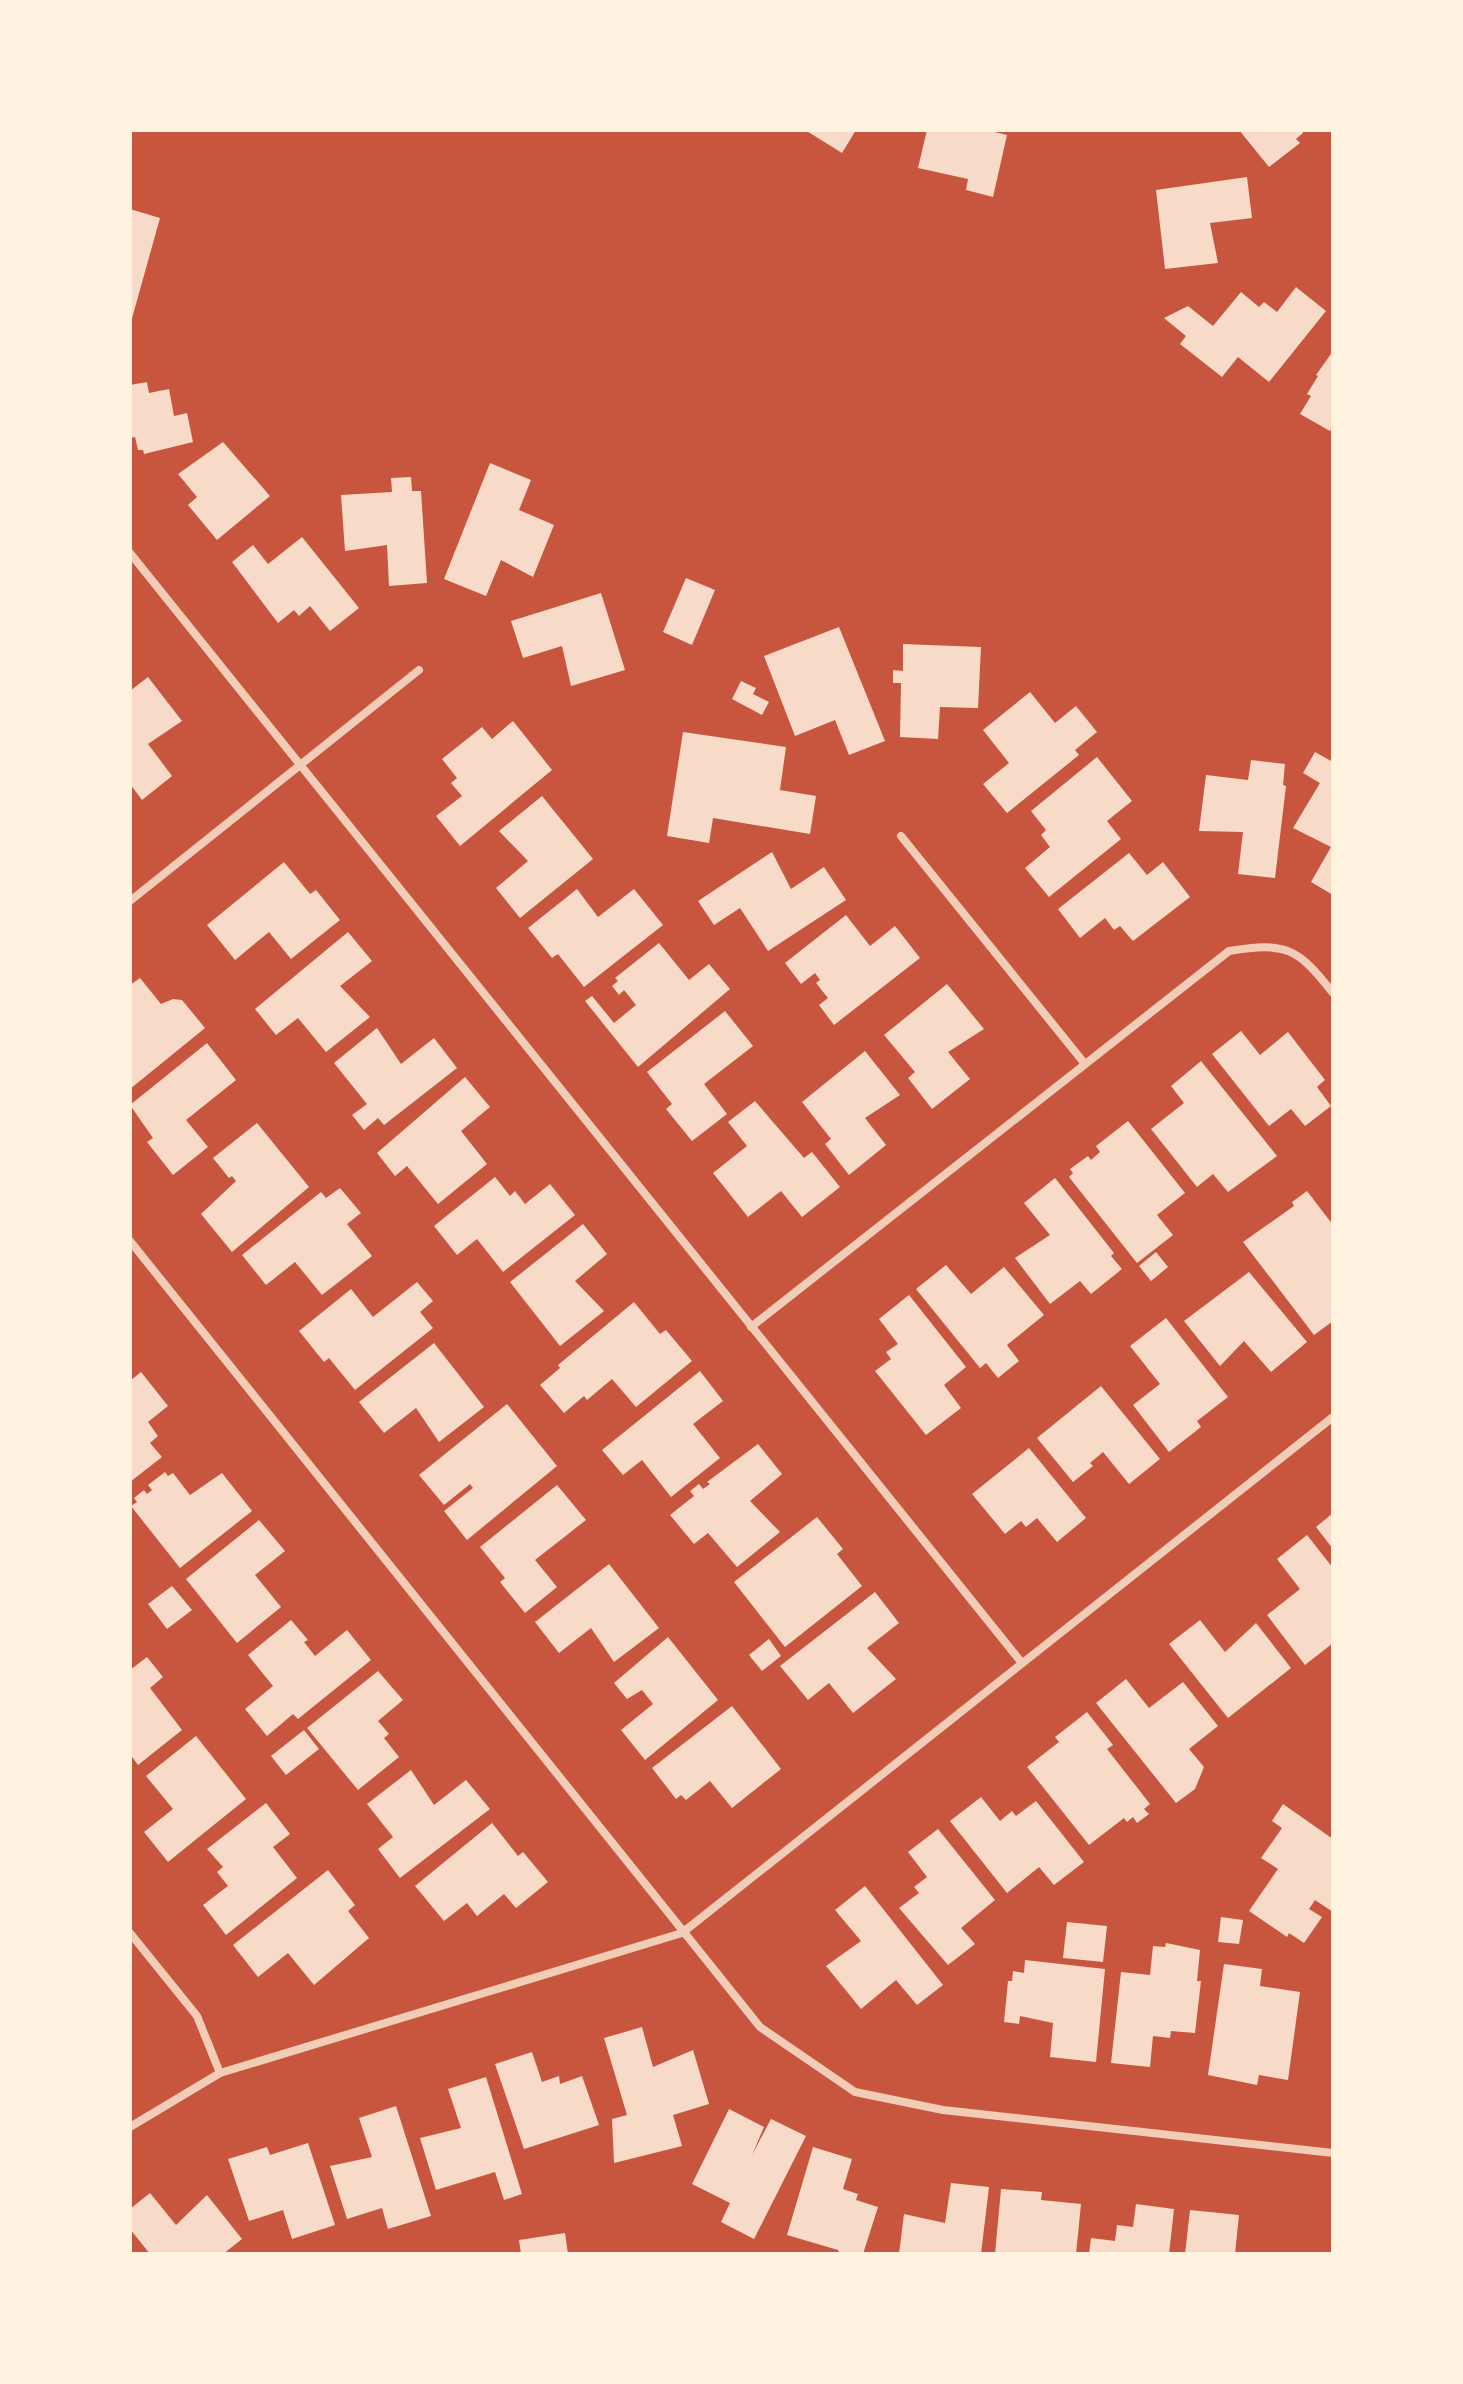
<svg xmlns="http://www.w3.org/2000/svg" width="1463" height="2384" font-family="'PT Sans',sans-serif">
<rect width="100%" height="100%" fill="#c8553d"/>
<g fill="#f7dbc8">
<path d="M805,130H856L842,153Z"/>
<path d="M927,130H986L1007,135L993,197L966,190L968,179L918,168Z"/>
<path d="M1239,130H1301L1303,133L1296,139L1300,143L1269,167Z"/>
<path d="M1247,177L1252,218L1210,223L1218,263L1165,269L1156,190Z"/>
<path d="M130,209L160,218L131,322H130Z"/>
<path d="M1296,287L1326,311L1269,382L1238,357L1222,377L1180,344L1186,336L1164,318L1188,306L1213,326L1241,292L1259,307L1264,302L1277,312Z"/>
<path d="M1333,351V426L1330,431L1300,414L1311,396L1307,394L1318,376L1316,375Z"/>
<path d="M147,382L149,393L169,389L174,416L187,413L193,442L144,454L143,450H138L135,437L130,438V385Z"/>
<path d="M223,442L270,496L217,540L188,505L197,497L178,474Z"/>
<path d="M490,463L531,480L519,510L554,525L533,577L501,560L486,596L444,579Z"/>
<path d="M411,477L412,491H421L427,583L389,586L387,545L345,551L341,495L392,492L391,478Z"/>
<path d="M302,537L359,608L330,631L310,606L299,616L294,610L278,623L232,562L253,545L268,564Z"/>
<path d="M686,578L715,590L692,645L663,632Z"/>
<path d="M601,593L625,670L571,686L562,646L523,658L511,621Z"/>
<path d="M839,627L885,741L849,755L835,720L795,736L764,656Z"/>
<path d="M903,644L981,647L978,708L940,707L938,739L900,737L901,683H893V670L903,671Z"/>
<path d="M148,677L182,721L148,744L172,776L142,800L130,784V691Z"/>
<path d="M741,681L756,688L753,694L769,702L762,715L732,699Z"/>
<path d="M1030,692L1055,723L1076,706L1097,732L1075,750L1079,755L1007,813L983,784L1009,763L983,730Z"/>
<path d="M513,721L552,770L460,846L436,816L462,796L451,783L457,778L442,759L482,727L492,739Z"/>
<path d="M683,732L786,747L780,790L816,796L810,834L713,818L709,843L667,836Z"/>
<path d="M1315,752L1333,762V895L1311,882L1331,847L1293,828L1320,783L1303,773Z"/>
<path d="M1097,757L1132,801L1107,821L1121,839L1049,897L1025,868L1050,847L1041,835L1046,830L1031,811Z"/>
<path d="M1251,760L1285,764L1283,785L1286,786L1275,878L1238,874L1243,832L1199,831L1206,775L1248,780Z"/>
<path d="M542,796L593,859L520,918L496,888L528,861L499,831Z"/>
<path d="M772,852L791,889L824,867L846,900L768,951L740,908L714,925L698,901Z"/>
<path d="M1129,853L1147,875L1163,862L1190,897L1133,941L1120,926L1114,930L1105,918L1080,938L1058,909Z"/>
<path d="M284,862L310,894L316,890L340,920L291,959L269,932L235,960L207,925Z"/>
<path d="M577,889L598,917L634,889L663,925L584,987L558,954L552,958L528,928Z"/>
<path d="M846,915L870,946L895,926L920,958L834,1025L819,1005L828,998L816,983L820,980L815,973L801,984L785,963Z"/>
<path d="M348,932L372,961L340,986L370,1017L326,1052L298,1018L276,1035L255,1009Z"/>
<path d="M659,943L689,980L709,964L730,989L638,1067L585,1001L592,996L614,1023L636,1005L624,990L619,995L612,986L618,981L615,978Z"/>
<path d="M140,978L161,1004L173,999L182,1000L205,1028L130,1089V985Z"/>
<path d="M947,984L984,1029L948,1052L970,1079L932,1109L908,1078L915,1072L884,1035Z"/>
<path d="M725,1011L753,1046L704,1084L727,1114L692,1141L666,1109L672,1104L647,1072Z"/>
<path d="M377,1028L401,1064L434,1038L457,1068L384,1125L378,1118L364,1130L352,1115L367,1104L334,1063Z"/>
<path d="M1241,1031L1260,1055L1288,1032L1325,1080L1317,1087L1331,1106L1305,1126L1291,1109L1269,1126L1212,1054Z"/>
<path d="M207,1043L236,1080L186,1120L208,1147L173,1175L147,1142L153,1138L130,1105Z"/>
<path d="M865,1051L900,1095L865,1118L886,1145L849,1175L825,1144L831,1139L802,1102Z"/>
<path d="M1201,1061L1277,1156L1228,1192L1213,1174L1197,1187L1151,1129L1184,1103L1171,1086Z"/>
<path d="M465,1077L490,1107L461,1131L487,1164L438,1204L407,1166L395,1176L377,1153Z"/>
<path d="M755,1101L804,1158L812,1152L840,1187L802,1217L781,1191L748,1217L713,1173L747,1146L728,1122Z"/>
<path d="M1128,1121L1185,1193L1157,1215L1173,1235L1137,1263L1069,1177L1073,1173L1070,1169L1088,1156L1091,1160L1100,1152L1096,1146Z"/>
<path d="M257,1123L309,1187L232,1252L201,1214L236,1181L232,1176L229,1178L213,1158Z"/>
<path d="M495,1177L510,1196L515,1191L525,1204L550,1184L575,1215L503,1272L477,1239L457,1255L434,1226Z"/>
<path d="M1055,1178L1114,1253L1111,1256L1122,1269L1091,1294L1080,1281L1050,1304L1015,1258L1050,1235L1024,1203Z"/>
<path d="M340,1188L361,1213L347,1224L372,1256L322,1295L295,1262L266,1285L242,1255L321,1192L326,1198Z"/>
<path d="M1307,1191L1333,1225V1321L1314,1335L1243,1242L1294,1206L1292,1202Z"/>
<path d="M583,1224L607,1254L575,1281L604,1311L560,1346L510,1282Z"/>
<path d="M1156,1252L1168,1267L1151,1281L1139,1266Z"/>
<path d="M946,1265L971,1294L1004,1267L1044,1315L1007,1345L1019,1361L998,1378L986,1363L980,1368L916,1289Z"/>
<path d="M1249,1272L1307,1342L1271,1372L1244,1341L1220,1366L1184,1321Z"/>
<path d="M417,1282L433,1301L420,1312L433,1328L355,1390L329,1358L324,1362L299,1331L351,1289L373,1317Z"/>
<path d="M909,1295L966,1367L944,1385L961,1408L926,1435L875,1371L891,1359L886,1352L898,1344L879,1319Z"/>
<path d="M634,1302L660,1334L666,1330L692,1361L636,1407L612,1379L587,1400L584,1396L564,1413L540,1385L560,1368L558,1365Z"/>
<path d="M1166,1318L1228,1397L1197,1421L1201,1427L1169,1452L1133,1405L1160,1384L1130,1346Z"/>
<path d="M434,1343L484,1407L439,1442L416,1408L384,1433L359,1402Z"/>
<path d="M700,1371L723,1401L693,1424L720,1458L671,1497L642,1460L623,1475L602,1450Z"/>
<path d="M141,1372L168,1406L148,1422L158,1436L150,1443L162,1457L130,1482V1381Z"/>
<path d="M1101,1386L1160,1459L1129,1484L1103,1452L1090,1463L1093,1466L1073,1482L1037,1438Z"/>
<path d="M507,1404L557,1466L467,1540L444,1511L473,1488L470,1484L444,1505L419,1475Z"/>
<path d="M758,1444L782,1474L750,1501L780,1532L737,1567L708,1533L694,1544L670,1515L694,1496L690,1491L699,1484L703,1489L710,1484L707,1482Z"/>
<path d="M1029,1448L1086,1518L1057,1542L1037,1518L1026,1527L1021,1521L1005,1534L972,1494Z"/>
<path d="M165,1472L168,1476L173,1473L190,1495L222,1473L252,1511L180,1568L131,1506L137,1502L134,1498L144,1490L147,1494L152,1490L148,1485Z"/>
<path d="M557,1485L586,1520L535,1560L557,1587L525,1613L500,1582L505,1578L480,1547Z"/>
<path d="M1333,1513V1549L1316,1527Z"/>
<path d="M817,1517L843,1549L837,1554L862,1586L785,1647L734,1582Z"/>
<path d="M259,1520L285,1551L255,1575L281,1607L237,1643L186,1579Z"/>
<path d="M1307,1535L1333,1568V1643L1305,1665L1267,1615L1300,1589L1277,1559Z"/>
<path d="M609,1564L659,1628L614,1662L591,1628L559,1653L535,1622Z"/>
<path d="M172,1586L192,1610L167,1629L148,1604Z"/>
<path d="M875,1592L899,1623L867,1648L896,1679L853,1713L829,1683L808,1700L780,1666Z"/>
<path d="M291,1620L308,1640L304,1642L315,1656L347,1630L371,1660L298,1719L293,1714L267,1736L245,1709L273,1686L248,1655Z"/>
<path d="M1200,1620L1225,1652L1256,1623L1291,1668L1228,1718L1169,1644Z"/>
<path d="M668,1637L718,1700L645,1760L621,1730L653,1704L642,1690L627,1699L614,1683Z"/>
<path d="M769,1639L781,1656L762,1671L749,1655Z"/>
<path d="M147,1657L163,1677L150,1688L182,1730L138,1765L130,1754V1670Z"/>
<path d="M378,1671L403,1700L378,1721L389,1734L384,1738L399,1757L358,1790L307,1728Z"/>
<path d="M1126,1679L1149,1708L1183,1682L1218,1726L1189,1749L1204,1767L1195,1789L1176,1803L1096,1703Z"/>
<path d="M732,1706L781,1769L732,1808L710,1781L686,1800L681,1795L676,1799L652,1768Z"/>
<path d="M1087,1712L1113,1745L1107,1749L1150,1804L1144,1809L1149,1814L1137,1823L1133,1817L1127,1822L1124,1818L1089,1845L1027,1767L1059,1742L1055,1737Z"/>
<path d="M304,1730L319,1749L286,1775L271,1756Z"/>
<path d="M196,1736L246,1799L168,1862L144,1832L173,1809L146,1776Z"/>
<path d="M411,1770L434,1805L466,1780L490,1809L400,1878L378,1849L393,1837L367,1804Z"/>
<path d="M981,1797L1000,1821L1012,1811L1016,1816L1036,1801L1084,1862L1054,1885L1039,1867L1007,1893L950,1821Z"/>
<path d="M266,1803L290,1834L273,1847L297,1878L226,1935L203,1905L228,1886L217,1872L223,1867L207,1849Z"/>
<path d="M1283,1804L1333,1839V1912L1315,1900L1309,1909L1322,1917L1304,1943L1289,1933L1287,1937L1249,1911L1278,1869L1261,1858L1282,1828L1272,1821Z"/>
<path d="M492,1823L518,1856L523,1852L548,1882L516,1908L504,1894L477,1916L467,1903L444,1921L415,1886Z"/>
<path d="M938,1829L995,1900L961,1928L975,1944L948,1965L899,1908L919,1893L914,1887L927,1877L908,1852Z"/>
<path d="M328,1870L355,1905L348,1911L369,1938L314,1985L288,1953L258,1977L233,1945Z"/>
<path d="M865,1886L943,1985L917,2005L896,1980L861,2009L826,1966L861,1941L835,1910Z"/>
<path d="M1221,1917L1243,1920L1239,1944L1218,1942Z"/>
<path d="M1067,1922L1107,1926L1103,1962L1063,1958Z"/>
<path d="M1166,1943L1200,1950L1197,1981H1201L1195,2033L1171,2031L1170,2038L1153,2036L1150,2067L1111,2063L1121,1972L1150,1975L1153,1946L1165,1947Z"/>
<path d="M1025,1960L1105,1969L1096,2062L1050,2057L1053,2023L1020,2016L1019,2024L1004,2022L1008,1981H1012L1013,1971L1024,1973Z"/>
<path d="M1224,1964L1262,1969L1260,1986L1300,1992L1288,2080L1259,2075L1257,2085L1208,2075Z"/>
<path d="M642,2027L653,2067L693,2050L709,2104L673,2115L682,2146L614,2163L612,2119L627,2115L604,2038Z"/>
<path d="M532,2052L542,2082L559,2076L560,2084L582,2076L599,2125L524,2149L495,2064Z"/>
<path d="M486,2077L522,2194L504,2200L495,2172L436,2190L420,2138L461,2128L448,2089Z"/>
<path d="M396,2106L431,2216L388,2229L382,2208L347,2219L330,2166L372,2157L359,2118Z"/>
<path d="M729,2109L764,2127L752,2155L771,2119L806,2136L754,2239L721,2222L730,2203L692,2184Z"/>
<path d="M308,2143L335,2225L292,2239L283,2210L249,2221L228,2159L267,2147L270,2155Z"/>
<path d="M813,2147L852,2159L843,2189L858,2194L856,2200L878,2207L863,2254H840L838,2250L787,2235Z"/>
<path d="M951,2183L989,2187L981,2254H899L904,2214L945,2223Z"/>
<path d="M1001,2189L1042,2192L1041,2200L1081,2204L1076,2254H995Z"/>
<path d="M150,2193L176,2225L207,2195L242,2239L223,2254H150L130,2229V2209Z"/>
<path d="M1136,2204L1174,2209L1169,2254H1089L1091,2238L1115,2241L1117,2225L1133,2227Z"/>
<path d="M1190,2210L1239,2215L1235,2254H1185Z"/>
<path d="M565,2233L568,2254H521L519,2240Z"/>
</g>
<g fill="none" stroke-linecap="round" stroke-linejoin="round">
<g stroke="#f1ccb7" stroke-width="8">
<path d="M130,553L1022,1663"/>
<path d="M901,836L1085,1064"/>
<path d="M130,901L419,670"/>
<path d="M130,1241L760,2027L855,2092L943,2110L1333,2153"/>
<path d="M751,1327L1229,951C1286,942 1297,947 1333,993"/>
<path d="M130,1933L197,2016L220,2073"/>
<path d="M130,2127L220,2073L682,1933L1333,1417"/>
</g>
</g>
<rect width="1463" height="2384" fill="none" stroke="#fff3e0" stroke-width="264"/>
</svg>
